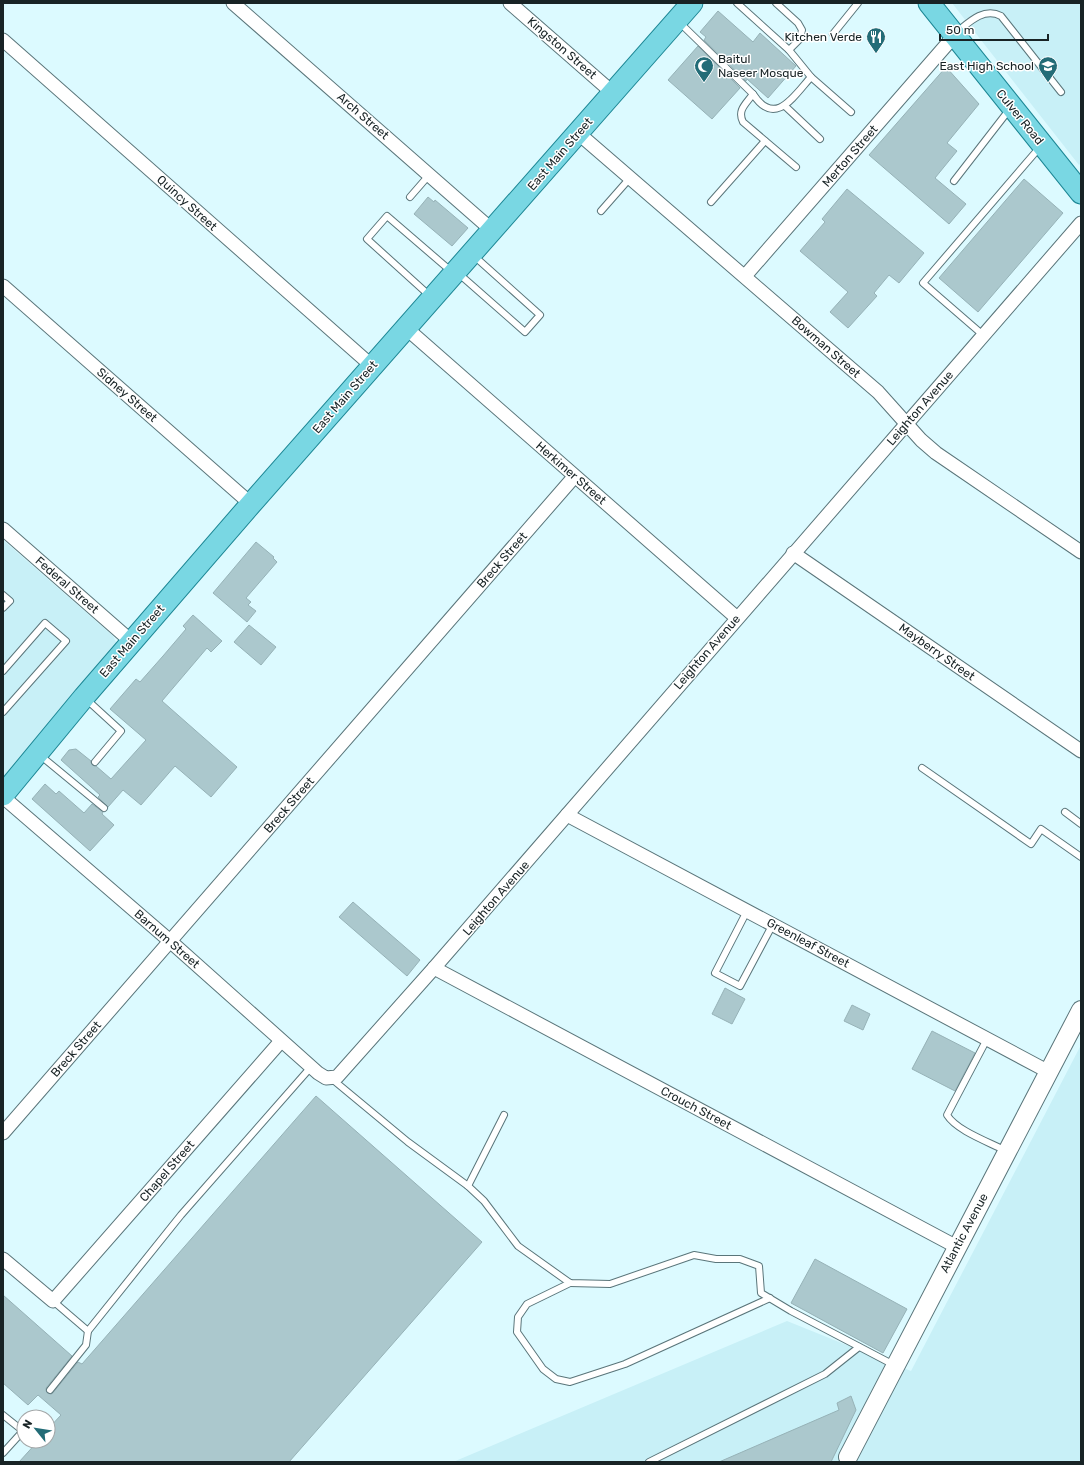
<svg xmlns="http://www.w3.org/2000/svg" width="1084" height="1465" font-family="Rubik,sans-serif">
<rect width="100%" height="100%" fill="#dcfaff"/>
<g fill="#c8f0f7">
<path d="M952,3H1081V163L1079,165Z"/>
<path d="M3,540L113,636L117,644L115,648L3,777Z"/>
<path d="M1081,1045V1462H453L787,1321L911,1371Z"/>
</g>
<g fill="#abc8cd" stroke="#96b2b7">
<path d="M718,11L753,42L760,33L796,66L768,98L747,79L746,81L704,40L706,37L700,32Z"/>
<path d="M698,46L740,88L712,119L668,80Z"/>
<path d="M946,67L979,104L947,143L957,151L935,178L966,204L949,224L869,155Z"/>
<path d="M1024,179L1063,213L978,312L939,278Z"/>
<path d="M847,189L924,253L899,283L889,275L874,293L877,296L848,328L830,312L848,292L800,251L825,222L822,219Z"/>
<path d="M428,197L434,202L435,200L468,228L452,246L414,214Z"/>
<path d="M256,542L274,557L273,558L277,562L246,598L251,602L248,605L256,611L247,622L213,593Z"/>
<path d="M193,615L222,641L211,652L207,648L162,701L237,767L211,797L175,766L141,805L123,790L108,807L98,797L100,795L61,760L69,750L76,749L91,761L92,765L96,766L111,779L146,740L110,709L136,679L140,682L163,656L186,629L183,626Z"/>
<path d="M249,625L276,647L261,665L234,642Z"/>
<path d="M45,784L56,794L59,791L84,813L92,804L103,812L102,814L114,825L90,851L32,799Z"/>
<path d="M353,902L420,960L407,976L339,917Z"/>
<path d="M725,988L745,999L732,1024L712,1014Z"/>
<path d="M852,1005L870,1014L863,1030L844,1021Z"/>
<path d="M932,1031L975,1053L955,1091L912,1069Z"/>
<path d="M316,1096L482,1242L289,1462H19L38,1441H48V1429L61,1415L38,1395L28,1405L3,1383V1295L72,1356L46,1388L47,1393L52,1394L78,1362L82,1364Z"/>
<path d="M815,1259L907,1309L883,1353L791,1303Z"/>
<path d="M851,1396L856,1410L831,1462H719L839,1410L837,1403Z"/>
</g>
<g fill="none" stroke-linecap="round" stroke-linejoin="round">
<defs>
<g id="service">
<path d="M737,3L789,50L811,77C794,96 775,128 753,94"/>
<path d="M776,3L798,23L802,30L800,39L789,50"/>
<path d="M679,22L753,94C746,104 737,110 743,122L796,167"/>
<path d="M957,32C969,22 984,7 1001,16L1061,92"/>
<path d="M833,34L858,3"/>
<path d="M811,77L851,112"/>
<path d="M785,106L820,139"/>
<path d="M954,181L1009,110"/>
<path d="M410,197L430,174"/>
<path d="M711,202L765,141"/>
<path d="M601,211L630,178"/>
<path d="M458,273L525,332L540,315L473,255"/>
<path d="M430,296L367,239L387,216L452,272"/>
<path d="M983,335L923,283L1040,147"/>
<path d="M3,595L10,601L3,608"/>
<path d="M3,671L45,623L66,641L3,712"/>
<path d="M86,699L121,731L95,762"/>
<path d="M41,756L104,808"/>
<path d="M922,768L1031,844L1041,829L1081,857"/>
<path d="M1065,812L1081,824"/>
<path d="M747,911L715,973L740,986L773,924"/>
<path d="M987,1039L947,1115C957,1131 989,1142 1006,1151"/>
<path d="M332,1079L408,1142L468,1186L484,1201L518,1246L570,1283L610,1284L694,1255L716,1259H740L759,1266L761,1293L791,1311L894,1365"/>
<path d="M468,1186L504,1115"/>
<path d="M570,1283L527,1304L518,1317L517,1332L543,1369L556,1379L570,1382L625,1364L770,1298"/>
<path d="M53,1301L88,1331L181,1215L311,1067"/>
<path d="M50,1390L86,1345L88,1331"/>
<path d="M3,1415L23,1431L3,1453"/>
<path d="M649,1462L825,1374L859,1347"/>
</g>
<g id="minor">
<path d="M233,3L493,231"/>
<path d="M510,3L613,93"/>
<path d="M3,40L372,366"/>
<path d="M578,133L878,392L921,440L936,453L1081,552"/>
<path d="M745,276L955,35"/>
<path d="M3,286L251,504"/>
<path d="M406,328L737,618"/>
<path d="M3,529L132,642"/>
<path d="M793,553L1081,751"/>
<path d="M3,797L170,941L318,1073L326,1078L337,1077L434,968L1081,223"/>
<path d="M567,815L1049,1072"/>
<path d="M434,968L957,1247"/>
<path d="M3,1133L574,477"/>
<path d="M3,1259L53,1301L281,1041"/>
</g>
<path id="secondary" d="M848,1457L1081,1010"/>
<g id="primary">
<path d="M929,3L1081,193"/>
<path d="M3,795L84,697L251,504L692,3"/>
</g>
</defs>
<use href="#service" stroke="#5a757a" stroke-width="8"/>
<use href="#minor" stroke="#5a757a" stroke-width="15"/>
<use href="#secondary" stroke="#5a757a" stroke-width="20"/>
<use href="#primary" stroke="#1d8795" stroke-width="23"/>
<use href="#service" stroke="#fff" stroke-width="6"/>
<use href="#minor" stroke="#fff" stroke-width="13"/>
<use href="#secondary" stroke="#fff" stroke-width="18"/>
<use href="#primary" stroke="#79d7e3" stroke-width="21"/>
</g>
<defs>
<symbol id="restaurant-pin" viewBox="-11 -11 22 30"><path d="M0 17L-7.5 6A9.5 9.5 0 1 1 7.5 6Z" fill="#236c77" stroke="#fff"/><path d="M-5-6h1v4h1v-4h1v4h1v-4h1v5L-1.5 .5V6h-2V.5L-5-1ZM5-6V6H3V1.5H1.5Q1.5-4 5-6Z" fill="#fff"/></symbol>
<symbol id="mosque-pin" viewBox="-11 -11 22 30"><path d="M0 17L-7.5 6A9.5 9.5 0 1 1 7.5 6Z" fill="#236c77" stroke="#fff"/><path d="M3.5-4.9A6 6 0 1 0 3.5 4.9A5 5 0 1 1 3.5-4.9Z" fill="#fff"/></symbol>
<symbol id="school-pin" viewBox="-11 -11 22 30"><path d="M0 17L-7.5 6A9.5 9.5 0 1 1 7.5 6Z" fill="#236c77" stroke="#fff"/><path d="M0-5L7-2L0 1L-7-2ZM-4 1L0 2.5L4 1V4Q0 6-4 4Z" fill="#fff"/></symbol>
</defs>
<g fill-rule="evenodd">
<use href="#restaurant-pin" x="865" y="26" width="22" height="30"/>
<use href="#mosque-pin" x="693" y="55" width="22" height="30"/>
<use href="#school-pin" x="1037" y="55" width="22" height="30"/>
</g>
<g text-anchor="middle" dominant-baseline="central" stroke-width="3" stroke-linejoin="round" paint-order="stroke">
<g font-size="12" fill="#182325" stroke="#fff" text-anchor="end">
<text x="862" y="37">Kitchen Verde</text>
<text x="718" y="59" text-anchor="start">Baitul<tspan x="718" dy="14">Naseer Mosque</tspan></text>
<text x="1034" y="66">East High School</text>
</g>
<g font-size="12" fill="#182325" stroke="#fff">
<text transform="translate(562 48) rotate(41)">Kingston Street</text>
<text transform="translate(363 116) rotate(41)">Arch Street</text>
<text transform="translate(1020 117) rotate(51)">Culver Road</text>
<text transform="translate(560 154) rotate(-49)">East Main Street</text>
<text transform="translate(850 156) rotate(-49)">Merton Street</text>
<text transform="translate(187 203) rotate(42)">Quincy Street</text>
<text transform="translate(826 347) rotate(41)">Bowman Street</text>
<text transform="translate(127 395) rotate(41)">Sidney Street</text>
<text transform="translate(345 397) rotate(-49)">East Main Street</text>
<text transform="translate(920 408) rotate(-49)">Leighton Avenue</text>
<text transform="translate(571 473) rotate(41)">Herkimer Street</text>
<text transform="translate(502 560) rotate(-49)">Breck Street</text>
<text transform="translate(67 585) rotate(41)">Federal Street</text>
<text transform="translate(132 641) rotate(-49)">East Main Street</text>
<text transform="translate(707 652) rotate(-49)">Leighton Avenue</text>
<text transform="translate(937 652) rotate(35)">Mayberry Street</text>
<text transform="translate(289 805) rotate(-49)">Breck Street</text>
<text transform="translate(496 898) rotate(-49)">Leighton Avenue</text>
<text transform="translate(167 939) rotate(41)">Barnum Street</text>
<text transform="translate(808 943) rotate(28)">Greenleaf Street</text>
<text transform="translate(76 1049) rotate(-49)">Breck Street</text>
<text transform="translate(696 1108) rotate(28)">Crouch Street</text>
<text transform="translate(167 1171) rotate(-49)">Chapel Street</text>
<text transform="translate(964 1233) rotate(-62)">Atlantic Avenue</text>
</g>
</g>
<rect width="1084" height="1465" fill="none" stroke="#182325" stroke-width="8"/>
<g transform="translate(36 1429) rotate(300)"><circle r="19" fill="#ffffff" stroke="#a3a7a8"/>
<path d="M0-3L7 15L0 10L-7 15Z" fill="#236c77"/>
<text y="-6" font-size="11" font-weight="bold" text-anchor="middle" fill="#182325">N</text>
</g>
<path d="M940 34v6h108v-6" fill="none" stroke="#182325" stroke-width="2"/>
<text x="946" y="34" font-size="12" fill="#182325" stroke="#ffffff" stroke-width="3" paint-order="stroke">50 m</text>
</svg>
